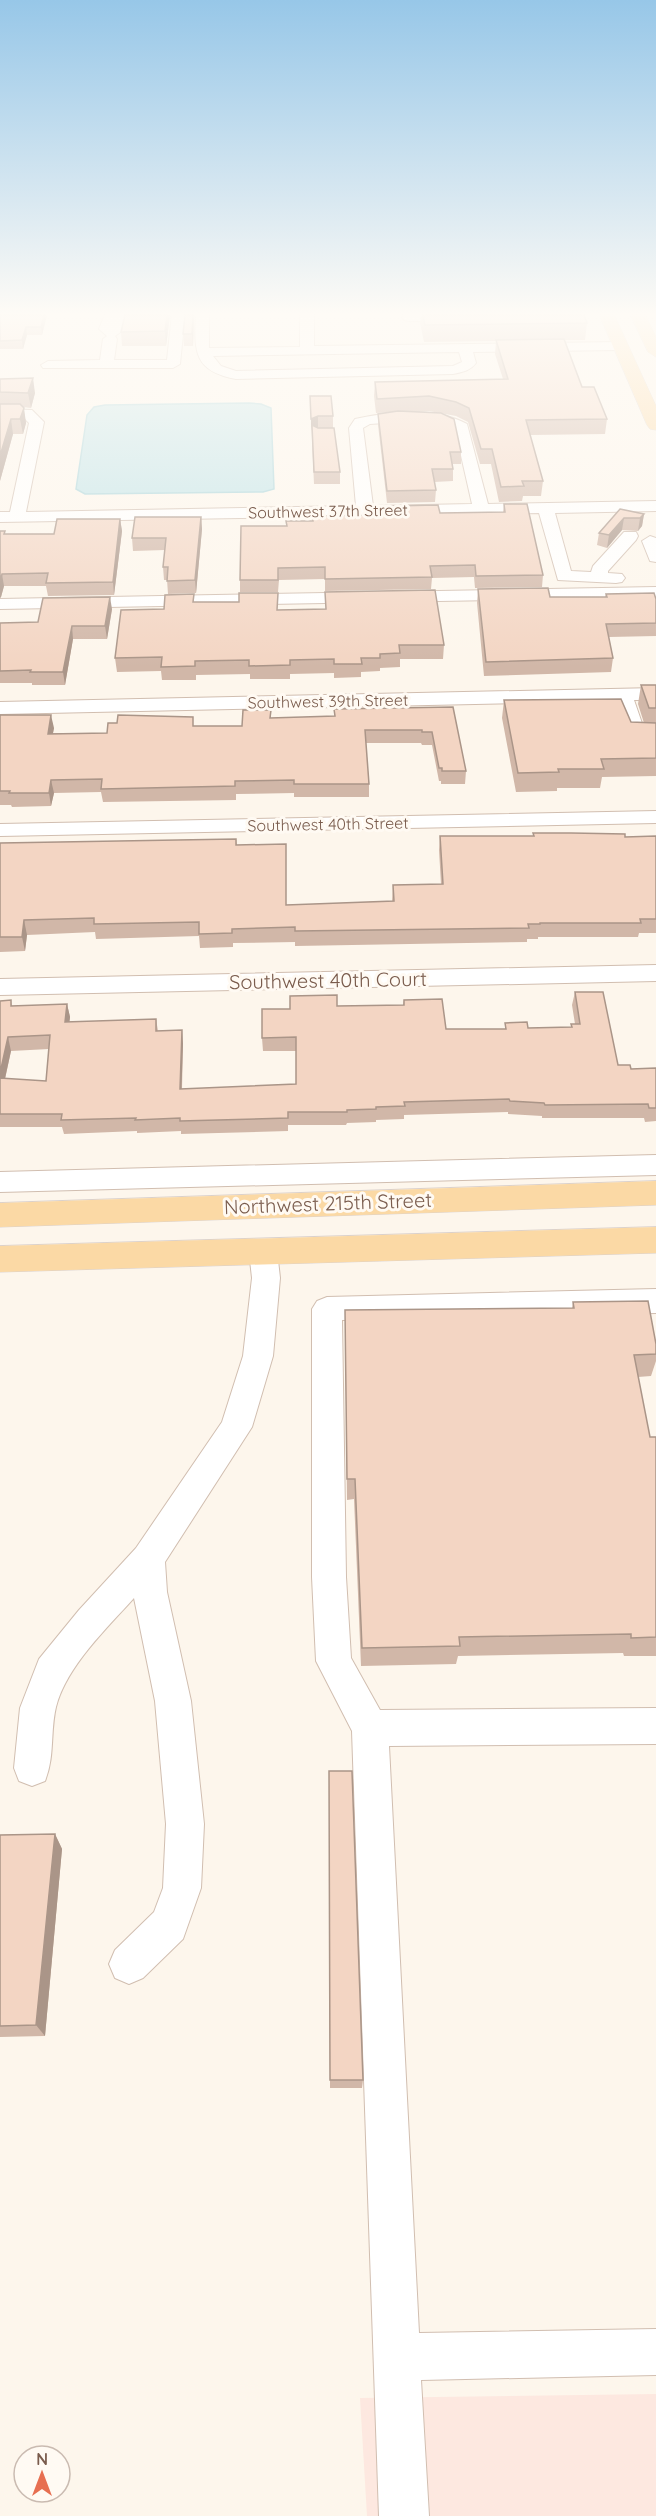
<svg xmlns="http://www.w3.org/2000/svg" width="656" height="2516" font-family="Quicksand,sans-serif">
<rect width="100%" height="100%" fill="#fdf6ec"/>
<path fill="#fde8e0" d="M656,2394V2516H367L360,2398Z"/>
<path fill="#bfe3e8" stroke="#a5d3da" stroke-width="1.5" d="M249,403L261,404L271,408L274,489L263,492L85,494L76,489L87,415L94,407L105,405Z"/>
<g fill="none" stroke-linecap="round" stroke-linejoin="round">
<defs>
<g id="minor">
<path d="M105,314H124L127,319L125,329L115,336L117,339L114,360H167L172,314H185L180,364L173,368H43L41,365L48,361L100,360L103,339L107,336L99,329Z"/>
<path d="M196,314H209V348L300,347V314H314V346L620,342L627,346L620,350L473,352L476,363C470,371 462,372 453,374L236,379C194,371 194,352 196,314ZM459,352L462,362L453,366L236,371L221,366L213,356Z"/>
<path d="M404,314H480L481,317L474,321H409L404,320L402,317Z"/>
<path d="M0,409L32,410L44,422L26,512L356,506L349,428L355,419L360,418C394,411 436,407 467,424L488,504L656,501V511L555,513L571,571L591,572L593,566L624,532H636L638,536L636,540L608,571V573L622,574L625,578L622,582L616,583L558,580L539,513L0,522V512H10L29,423L23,417H0ZM413,421L441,423L455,429L472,504L373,506L363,428L370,424Z"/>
<path d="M650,536L656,538V562L650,561L642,541Z"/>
<path d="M656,587V597L0,609V599Z"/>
<path d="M656,688V700H634L644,729L656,728V740L629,739L626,735L615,701L0,714V702Z"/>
<path d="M656,811V823L0,836V824Z"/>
<path d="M656,965V981L0,995V979Z"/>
<path d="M656,1155V1175L0,1192V1172Z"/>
<path d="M263,1240L273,1243L277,1251L280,1278L273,1356L252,1427L165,1562L167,1592L191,1701L204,1824L201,1888L183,1939L143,1978L129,1984L115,1978L109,1964L115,1950L154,1912L163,1888L166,1824L155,1701L134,1598C107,1628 66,1667 56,1707C50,1732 55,1757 45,1781L32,1786L19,1781L14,1768L20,1708L39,1659L79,1610L136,1548L222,1422L243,1356L252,1278L249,1251L253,1243Z"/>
<path d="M656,1289V1313L342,1320L346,1577L351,1658L380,1710L656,1708V1744L389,1746L419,2333L656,2329V2375L421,2380L429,2516H379L352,1731L316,1661L312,1577V1309L317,1301L327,1297Z"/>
</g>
<g id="major">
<path d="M599,314H614L656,406V430L650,429L647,425Z"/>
<path d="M630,314H645L656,337V357L648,352Z"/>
<path d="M656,1181V1205L0,1227V1203Z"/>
<path d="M656,1227V1253L0,1272V1246Z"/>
</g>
</defs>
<use href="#minor" stroke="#d1beb0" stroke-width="2"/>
<use href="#major" stroke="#dad1cd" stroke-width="1"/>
<use href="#minor" fill="#fff" fill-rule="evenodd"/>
<use href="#major" fill="#fbd9a5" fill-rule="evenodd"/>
</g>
<g fill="#d1b7a8" fill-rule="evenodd">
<path d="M0,315H47L42,335H27L23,349H0Z"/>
<path d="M125,315H170L166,346H122L121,332Z"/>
<path d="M194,315L193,346H184L183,334Z"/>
<path d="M421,315H584L587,323L585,340H565L582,387L607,419L605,434L530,435L543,481L541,496H523L522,501L499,502L491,464H480L468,422L456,416L429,411L403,412L461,452V464H452L453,469V481L434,482L436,490L435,502L387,503L378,425V414L393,412L376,413L374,396L375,382L503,379L495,354L496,341L424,342L420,323Z"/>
<path d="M0,379L35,393L31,408L23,407L26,423L23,434H13L0,481Z"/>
<path d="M310,396L333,416V428H317L340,472V484H314Z"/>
<path d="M504,504L543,575L542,587L475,588L474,577L432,578L431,589L325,591V579L279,580L278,592H240V580L287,526L313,521L388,515L389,506L440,513L503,512Z"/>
<path d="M620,509L644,514L642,526L638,531L622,530L607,548L597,545L599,533Z"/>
<path d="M201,517L202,529L196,593L168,594L167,580H164L163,567L165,550L133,551L132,538Z"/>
<path d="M120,519L122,531L114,595L48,596L46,586H4L1,597L0,598V531L5,534H54Z"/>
<path d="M478,589L550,597H605L606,594L656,599V636L609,637L613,658L611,672L484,676L477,603Z"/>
<path d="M194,594V602L278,610L444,645L443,659H400V667L380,668V671L361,672V677L334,678V673L290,674V679H250V674L196,675V680H162L161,671L117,672L115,658L164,609Z"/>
<path d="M112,609L107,639H73L65,685H32V683H0V623L38,622Z"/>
<path d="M641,685H656V776L602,777L600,788H557V791L516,792L502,718L504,700L631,722L644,723L638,704Z"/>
<path d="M453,707L466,771L465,784H441V781H439L432,745H422L421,743H366L369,784V797H294V793L236,794V800L103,802L101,792L54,793L51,806L12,807L11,805H0V715L54,728L53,733H107L194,726H242L271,710V718L334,716Z"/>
<path d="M533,833L625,837L656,836V933H639L638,937H538V939H527V942L295,946V942L233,943V947L200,948L199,936L96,939L95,932L27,935L25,951L0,952V843L236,839L237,845L286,905L392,901L393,885L441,884L439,850L440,836H533Z"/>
<path d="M575,992L618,1065L631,1069L656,1068V1121L645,1122L644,1118H542V1116L508,1114V1112L404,1115V1119L376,1120V1122L347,1123L346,1125H288V1131L181,1134V1131L137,1133V1131L64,1134L62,1127H0V1001L11,1000L12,1006L67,1004L70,1017L69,1022L156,1019L158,1031L182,1030L183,1044L182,1089L296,1084V1051H263L262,1038L290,1009L337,1006L403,1005L404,1000L446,1029H505V1023L528,1028L571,1027V1024H575L572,1005ZM49,1049L46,1081L5,1079L11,1051Z"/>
<path d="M573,1302L656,1344V1361L651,1376L638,1377L650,1437H656V1656H624L623,1653L458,1656L456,1664L361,1666L354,1499L347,1500L345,1310L572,1308Z"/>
<path d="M329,1771L363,2080L362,2088H330Z"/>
<path d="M55,1834L62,1849L45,2036L0,2037V1835Z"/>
</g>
<g fill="#aa9588">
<path d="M44,315H47L42,335L41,327Z"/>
<path d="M167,315H170L166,346L165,331Z"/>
<path d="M193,315H194L193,346L192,334Z"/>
<path d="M26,327L27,335L23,349L22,340Z"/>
<path d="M33,378L35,393L31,408L28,393Z"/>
<path d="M24,408L26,423L23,434L20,419Z"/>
<path d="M318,416V428L312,431V425L311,431V419Z"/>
<path d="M11,419L13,434L0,481V456Z"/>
<path d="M644,514L642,526L638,531L640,518Z"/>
<path d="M201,517L202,529L196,593L195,580Z"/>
<path d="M624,518L622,530L607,548L609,535Z"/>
<path d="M120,519L122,531L114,595L113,582Z"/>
<path d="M2,574L4,586L1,597L0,598V581Z"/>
<path d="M110,597L112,609L107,639L105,626Z"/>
<path d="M72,626L73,639L65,685L63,672Z"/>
<path d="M51,715L54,728L50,747L48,734Z"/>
<path d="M51,780L54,793L51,806L49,793Z"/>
<path d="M24,920L27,935L25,951L22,937Z"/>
<path d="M67,1004L70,1017L68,1036L65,1022Z"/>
<path d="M182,1030L183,1044L181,1102L180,1089Z"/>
<path d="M8,1037L11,1051L2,1092L0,1083V1073Z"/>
<path d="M55,1834L62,1849L45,2036L36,2025Z"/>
</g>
<g fill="#f3d5c3" stroke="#aa9588" stroke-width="1.5">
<path d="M0,315H44L41,327H26L22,340L0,341Z"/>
<path d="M125,315H167L165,331L121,332Z"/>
<path d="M185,315H193L192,334H183Z"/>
<path d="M423,315H584L587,323L425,325Z"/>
<path d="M564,339L582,387H594L607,419L526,420L543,481H522L524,486L501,487L492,449H481L469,408L456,402L429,396L377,399L375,382L508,379L496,340Z"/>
<path d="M33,378L28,393L0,392V379Z"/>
<path d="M310,396H331L333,416H318L311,419Z"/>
<path d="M0,404H20L24,408L20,419H11L0,456Z"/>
<path d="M398,411L441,413L454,419L461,452H450L453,469H432L436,490L387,491L378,414Z"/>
<path d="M312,425L318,428H334L340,472H314Z"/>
<path d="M504,504H527L543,575L476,576L475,565L430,566L432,577L325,579V567L278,568V580H240L241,526H287L286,521H313L312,516L390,515L389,506L438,505L440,513L505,512Z"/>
<path d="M620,509L644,514L640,518H624L609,535L599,533Z"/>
<path d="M135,517H201L195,580L167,581L168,567H163L166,538H132Z"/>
<path d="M57,519H120L113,582L46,583L48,573L2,574L0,581V531H5L4,534H54Z"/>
<path d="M548,588L550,597H607L606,594L654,593L656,599V623L606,624L613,658L486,662L478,589Z"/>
<path d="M435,590L444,645H399L400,653L380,654V658H361L362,664H334V659L290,660V665L249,666V660L195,661V666L161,667L162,657L115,658L121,610L164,609L165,595L194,594L193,602H239V593H278L277,610L326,609L325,592Z"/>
<path d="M110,597L105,626H72L63,672H30L31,670L0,671V623L38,622L43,598Z"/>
<path d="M641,685H656V708H649Z"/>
<path d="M621,699L631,722L656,723V758L601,759L604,769H558L559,772L518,773L504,700Z"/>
<path d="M453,707L466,771H442V768H439L432,732H422V730H365L369,784H294V780L235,781V786L101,789L102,779L51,780L49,793H9L10,791H0V715H51L48,734L107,733L108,723H117L118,715L193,717V726H242L243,710H271L270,718L335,716L334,709Z"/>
<path d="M533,833H571L625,834V837L656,836V919H640L641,923H540V924H528L529,928L295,931V927L232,929V933L199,934V922L94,924V918L24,920L22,937H0V843L236,839V845L286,844V905L394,901L393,885L443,884L440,836H534Z"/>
<path d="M575,992H603L618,1065H630L631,1069L656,1068V1108H649L648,1104L545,1105L544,1103L510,1101L509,1099L404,1102L405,1106L376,1107V1109L347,1110V1112H288V1118L180,1121V1118L135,1120L136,1118L61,1120L62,1114H0V1078L46,1081L50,1035L8,1037L0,1073V1001L11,1000V1006L67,1004L65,1022L156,1019V1031L182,1030L180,1089L296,1084V1037L262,1038V1009H290V996L337,995V1006L404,1005V1000L442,999L446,1029H506L505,1023L527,1022L528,1028L572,1027L571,1024H580Z"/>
<path d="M648,1301L656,1344V1354L634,1355L650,1437H656V1637L631,1638V1634L459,1637L460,1646L362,1648L355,1479H347L345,1310L574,1308L573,1302Z"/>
<path d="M329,1771H352L363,2080H330Z"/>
<path d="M55,1834L36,2025L0,2026V1835Z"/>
</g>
<linearGradient id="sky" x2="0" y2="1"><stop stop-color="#97c7e8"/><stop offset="0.47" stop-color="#fefbf6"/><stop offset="1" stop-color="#fefbf6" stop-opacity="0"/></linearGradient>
<rect width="656" height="667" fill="url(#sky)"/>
<g text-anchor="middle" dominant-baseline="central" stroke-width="6" stroke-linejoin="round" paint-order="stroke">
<g font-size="16" fill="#7a5c4d" stroke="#fffaf3">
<text transform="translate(328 511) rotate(-1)">Southwest 37th Street</text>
<text transform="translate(328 701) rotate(-1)">Southwest 39th Street</text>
<text transform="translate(328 824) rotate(-1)">Southwest 40th Street</text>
</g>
<g font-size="20" fill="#7a5c4d" stroke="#fffaf3">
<text transform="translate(328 980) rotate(-1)">Southwest 40th Court</text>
<text transform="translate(328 1203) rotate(-2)">Northwest 215th Street</text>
</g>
</g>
<g transform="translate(42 2474)"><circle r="28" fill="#fffaf3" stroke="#cabbb1" stroke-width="1.5"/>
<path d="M0-4.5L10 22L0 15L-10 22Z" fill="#e76f51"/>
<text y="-9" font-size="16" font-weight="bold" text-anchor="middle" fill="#7a5c4d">N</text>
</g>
</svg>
